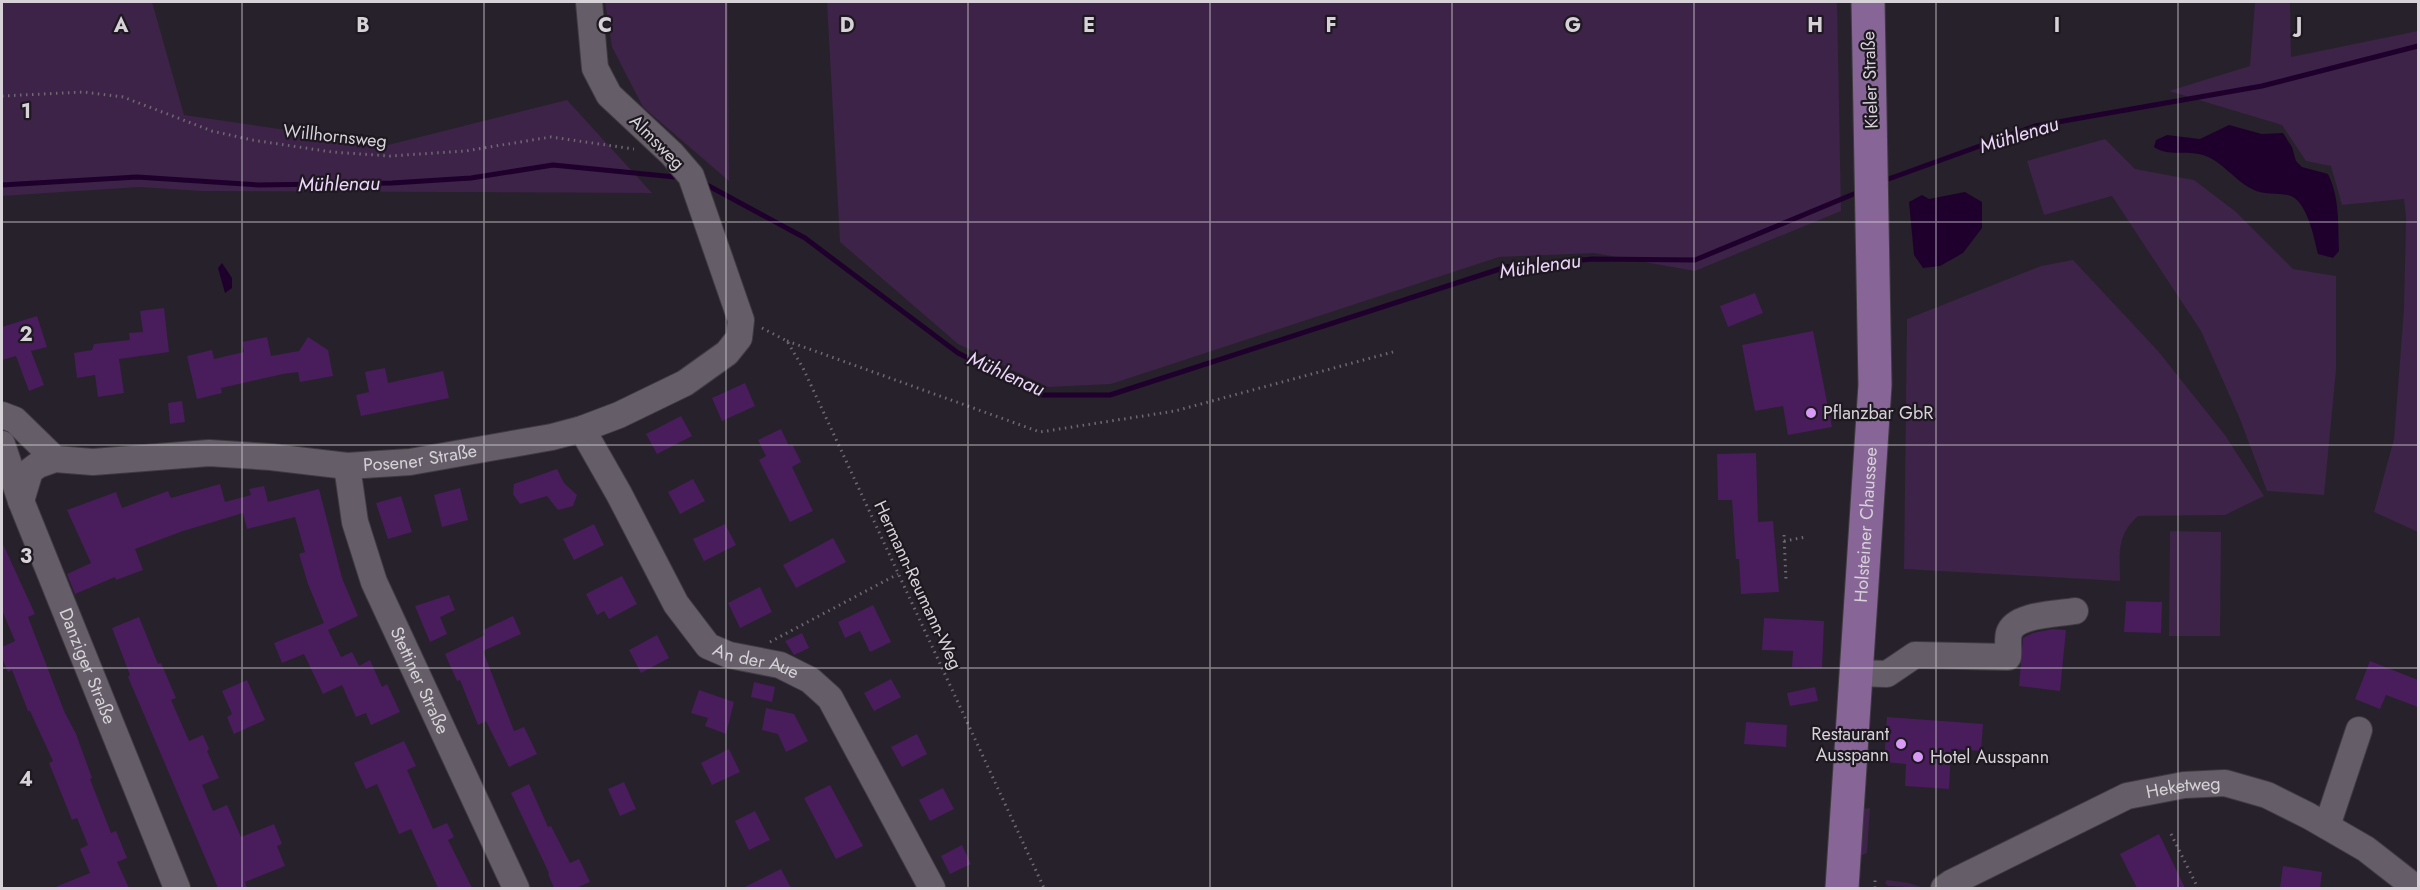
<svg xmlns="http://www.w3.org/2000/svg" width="2420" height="890" font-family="Jost,sans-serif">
<rect width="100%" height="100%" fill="#27212b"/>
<g fill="#3c2347">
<path d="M2,2H152L184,115L388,145L567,100L652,193L201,191L139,187L2,196Z"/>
<path d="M605,2H728L729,181L643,107L612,47Z"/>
<path d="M827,2H1837L1841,211L1695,271L1594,253L1499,257L1111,384L1048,387L958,344L840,242Z"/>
<path d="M2255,2H2290L2291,57L2418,31V532L2374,512L2394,439L2404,309L2406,218L2404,199L2342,205L2331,166L2306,161L2282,125L2169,91L2250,66Z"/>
<path d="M2105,139L2135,169L2194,180L2236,212L2293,269L2336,276V370L2324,495L2267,491L2240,419L2201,331L2112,196L2044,215L2027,161Z"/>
<path d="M2073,260L2158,351L2225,435L2264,496L2225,515L2138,516C2116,536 2120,553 2120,581L1904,569L1907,319L2041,266Z"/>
<path d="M2170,531L2221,532L2220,636H2169Z"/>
<path d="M1870,808L1867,853L1858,857L1862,809Z"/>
<path d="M1887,880L1909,883L1924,888L1888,886L1885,883Z"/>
</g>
<g fill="#1f002d">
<path d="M2229,125L2262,134L2283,133L2292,147L2296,161L2302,167L2328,174C2340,198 2338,225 2339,251L2333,258L2318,254C2314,238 2307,199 2288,195C2276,193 2263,195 2252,189C2234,180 2222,161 2203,155C2186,150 2168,157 2154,147L2156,140L2167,135L2200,139Z"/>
<path d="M1965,192L1982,202V228L1963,253L1940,266L1923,268L1914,255L1909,202L1922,195L1929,199Z"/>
<path d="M222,263L232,278V288L225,293L218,268Z"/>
</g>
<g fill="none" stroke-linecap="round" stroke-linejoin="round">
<g stroke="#1f002d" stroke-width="5">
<path d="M1883,181L2035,126L2262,86L2418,46"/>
<path d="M2,185L137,177L258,185L392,183L471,178L553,165L675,177"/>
<path d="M707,185L805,238L958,353L1042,395H1110L1506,267L1593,259L1695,260L1861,191"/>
</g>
</g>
<g fill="#491c5c">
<path d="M1755,293L1763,313L1728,327L1720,306Z"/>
<path d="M164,308L169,352L119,359L124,393L98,397L95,375L77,378L74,353L92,350L94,344L130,340L129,333L143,332L140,311Z"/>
<path d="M37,316L47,347L31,351L44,385L29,391L16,356L2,360V327Z"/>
<path d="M1813,331L1832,427L1788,435L1783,406L1755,411L1742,345Z"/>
<path d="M267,337L271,356L299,351L308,337L328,350L333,376L300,382L298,372L283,374L221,388L222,393L197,399L187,356L212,350L214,359L244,352L242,342Z"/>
<path d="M385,368L388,383L443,371L449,398L361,416L356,395L369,392L365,372Z"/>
<path d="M745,383L755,406L722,421L712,398Z"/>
<path d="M182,401L185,422L170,424L168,403Z"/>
<path d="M681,416L692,436L657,454L646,434Z"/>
<path d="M781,429L789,446L792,444L801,462L792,467L813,511L790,522L759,460L766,456L758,440Z"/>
<path d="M1756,453L1758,522L1773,521L1779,592L1741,594L1739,559H1736L1732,500H1718L1717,454Z"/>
<path d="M557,469L564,483L577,495L573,506L558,510L547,496L520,504L513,494L514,484Z"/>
<path d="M693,479L705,501L680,514L668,492Z"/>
<path d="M220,484L225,502L251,495L249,489L264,486L268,502L319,489L342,578L358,616L328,630L341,657L352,652L359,666L370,660L382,687L387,684L400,712L371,725L366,713L356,717L342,685L323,694L304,654L282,663L274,643L324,623L308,584L299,554L305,552L295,517L247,529L243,513L183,531L135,549L143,570L116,580L115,577L75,594L67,574L91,563L67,510L116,492L122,508L168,491L171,498Z"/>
<path d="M460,488L468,520L442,527L434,495Z"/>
<path d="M401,496L412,532L388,539L376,503Z"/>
<path d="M594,524L604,545L574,560L563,539Z"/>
<path d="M725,524L736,545L704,561L693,539Z"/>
<path d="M833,538L846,562L796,588L783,565Z"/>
<path d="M2,542L35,614L28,617L64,711L76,734L92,778L90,779L111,833L116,831L127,858L117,862L129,888H53L90,873L80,849L88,845L77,818L72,820L49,763L53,761L30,711H28L12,670L8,672L2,658V647L15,641L2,610Z"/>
<path d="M622,576L637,604L609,619L604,611L597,615L586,594Z"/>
<path d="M760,587L772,612L740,628L728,603Z"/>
<path d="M449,595L455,610L440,617L447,634L430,642L415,606Z"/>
<path d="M2126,601L2162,602L2161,633L2124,632Z"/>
<path d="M873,605L891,642L870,652L860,631L845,638L838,622Z"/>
<path d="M513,616L521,634L483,651L514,731L524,727L537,754L509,767L486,721L478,725L460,680L457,681L445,654L485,635L483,630Z"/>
<path d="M139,617L158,664L161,663L176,698L171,700L189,741L203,735L209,749L207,751L219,778L202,785L213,811L227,805L241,837L274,824L282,844L277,846L285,866L245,882L247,888H218L128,677L130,675L112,628Z"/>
<path d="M1764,618L1824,621L1822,668L1792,667L1793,651L1762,650Z"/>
<path d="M2053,629L2066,630L2060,691L2019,686L2023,638L2033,633Z"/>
<path d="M802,633L809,648L794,655L785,641Z"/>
<path d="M657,635L669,658L641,673L629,650Z"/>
<path d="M2370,661L2418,680V707L2386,695L2380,709L2355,699Z"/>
<path d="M891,679L901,697L874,711L864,693Z"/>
<path d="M247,680L265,720L234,734L227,717L232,714L222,691Z"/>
<path d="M754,682L775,687L772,702L751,697Z"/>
<path d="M1815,687L1818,701L1790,706L1787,693Z"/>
<path d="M699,690L734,702L726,734L705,726L708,718L691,713Z"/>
<path d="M766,708L794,714L808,741L786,752L778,734L762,730Z"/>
<path d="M1887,717L1983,724L1981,751L1951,749L1949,789L1905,786L1906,764L1884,762Z"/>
<path d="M1746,722L1787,725L1786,747L1744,744Z"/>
<path d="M917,734L927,754L902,767L891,747Z"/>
<path d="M404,741L416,766L407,770L433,829L447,823L454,837L448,840L472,888H438L411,829L399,834L377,784L366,789L354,763Z"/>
<path d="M729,749L740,772L712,785L701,763Z"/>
<path d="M624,782L636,809L620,816L608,789Z"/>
<path d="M529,784L548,827L551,826L570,863L579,859L590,882L576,888H554L548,874L549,873L511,793Z"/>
<path d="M830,785L863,846L836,859L804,798Z"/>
<path d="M943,788L954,809L930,821L919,800Z"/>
<path d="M755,811L770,840L749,850L735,821Z"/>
<path d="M2159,834L2185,888H2137L2120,854Z"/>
<path d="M962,845L971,864L950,874L941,856Z"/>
<path d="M2283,866L2322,872L2320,888H2280Z"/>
<path d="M781,869L791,888H743Z"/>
</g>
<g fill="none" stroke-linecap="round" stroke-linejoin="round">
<defs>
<g id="minor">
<path d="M2,415L15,420L55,459"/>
<path id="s1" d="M582,429L619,494L676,604L708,646L729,655L780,665L810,680L830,698L932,888"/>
<path id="s2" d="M2,444L21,501L177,888"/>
<path id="s3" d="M347,466L355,522L374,582L516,888"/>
<path id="s4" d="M21,501L30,471L38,465L55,459L93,462L209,453L271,457L347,466L410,462L552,437L582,429L619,415L685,383L727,353L739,338L741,320L691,176L672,154L609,95L595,68L589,2"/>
<path d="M1856,673L1887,674L1915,655L2008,657C2009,650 2007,640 2009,633C2015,614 2058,614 2075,611"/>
<path d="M2327,826L2359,730"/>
<path id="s5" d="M1944,888L1951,883L2127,796L2184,785L2225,783L2267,795L2309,816L2366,849L2416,888"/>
</g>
<g id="major">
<path id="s6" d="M1842,888L1875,385L1868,2"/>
</g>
</defs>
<use href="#minor" stroke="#403b42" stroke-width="28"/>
<use href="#major" stroke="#403b42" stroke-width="35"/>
<g stroke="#6e6971" stroke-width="3" stroke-dasharray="1.5 4.5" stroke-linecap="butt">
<path d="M2,96L83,92L123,97L212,131L252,140L332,152L390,156L465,151L551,137L634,149"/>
<path d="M762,328L787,341L803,368L1044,888"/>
<path d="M787,341L1040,432L1175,411L1393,352"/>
<path d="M1784,535L1786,580"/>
<path d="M1784,541L1806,537"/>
<path d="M770,642L898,574"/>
<path d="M2171,834L2198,888"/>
<path d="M1875,888V878"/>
</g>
<use href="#minor" stroke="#655e69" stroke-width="26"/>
<use href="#major" stroke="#876697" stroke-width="33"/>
</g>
<path fill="none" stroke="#d6d2d8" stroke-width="1.5" stroke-opacity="0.55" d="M242,2V888M484,2V888M726,2V888M968,2V888M1210,2V888M1452,2V888M1694,2V888M1936,2V888M2178,2V888M2,222H2418M2,445H2418M2,668H2418"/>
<g fill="#d99af7" stroke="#1e1821" stroke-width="2">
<circle cx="1811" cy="413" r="6"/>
<circle cx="1901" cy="744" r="6"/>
<circle cx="1918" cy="757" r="6"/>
</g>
<g text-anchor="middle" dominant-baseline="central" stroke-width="4.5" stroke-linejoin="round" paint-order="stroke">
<g font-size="18" fill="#d6d2d8" stroke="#1e1821">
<text transform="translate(1870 80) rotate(-92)">Kieler Straße</text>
<text transform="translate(335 136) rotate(6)">Willhornsweg</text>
<text transform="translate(657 142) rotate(45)">Almsweg</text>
<text stroke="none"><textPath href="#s4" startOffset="426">Posener Straße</textPath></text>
<text stroke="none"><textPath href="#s6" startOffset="364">Holsteiner Chaussee</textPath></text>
<text transform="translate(918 585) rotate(65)">Hermann-Reumann-Weg</text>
<text stroke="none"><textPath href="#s1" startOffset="302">An der Aue</textPath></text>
<text stroke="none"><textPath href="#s2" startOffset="238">Danziger Straße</textPath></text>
<text stroke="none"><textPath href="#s3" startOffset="228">Stettiner Straße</textPath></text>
<text stroke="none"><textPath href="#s5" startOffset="262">Heketweg</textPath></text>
</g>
<g font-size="18" fill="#d6d2d8" stroke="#1e1821" text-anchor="start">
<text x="1823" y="413">Pflanzbar GbR</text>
<text x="1889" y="734" text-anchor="end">Restaurant<tspan x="1889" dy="21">Ausspann</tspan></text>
<text x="1930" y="757">Hotel Ausspann</text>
</g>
<g font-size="20" font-style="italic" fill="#eed5fb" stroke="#1e1821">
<text transform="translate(2019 135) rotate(-17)">Mühlenau</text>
<text transform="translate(339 184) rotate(-1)">Mühlenau</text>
<text transform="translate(1540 266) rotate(-8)">Mühlenau</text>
<text transform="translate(1006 374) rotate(24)">Mühlenau</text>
</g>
</g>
<g font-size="20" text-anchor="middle" font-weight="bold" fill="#d6d2d8" stroke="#1e1821" stroke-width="4.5" stroke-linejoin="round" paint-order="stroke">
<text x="121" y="32">A</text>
<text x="363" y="32">B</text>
<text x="605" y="32">C</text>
<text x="847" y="32">D</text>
<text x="1089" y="32">E</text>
<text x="1331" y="32">F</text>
<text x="1573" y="32">G</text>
<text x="1815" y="32">H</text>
<text x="2057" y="32">I</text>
<text x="2299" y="32">J</text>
<text x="26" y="118">1</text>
<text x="26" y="341">2</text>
<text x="26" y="563">3</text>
<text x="26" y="786">4</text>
</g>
<rect width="2420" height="890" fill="none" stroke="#d6d2d8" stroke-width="6"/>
</svg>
